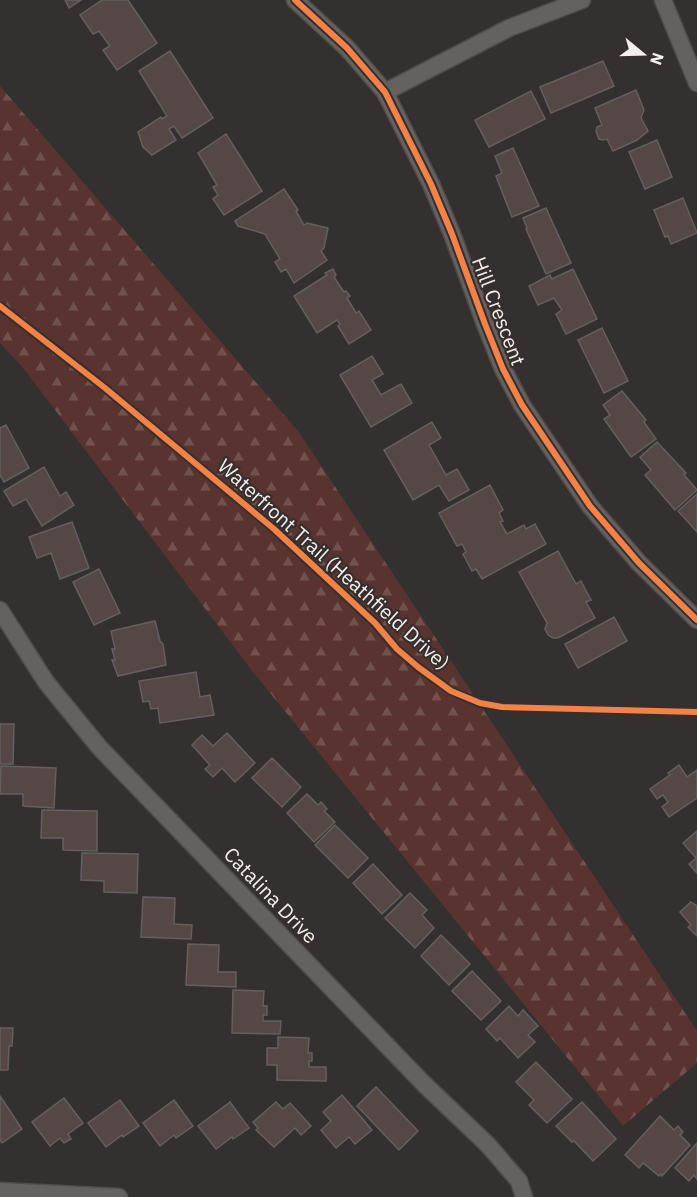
<svg xmlns="http://www.w3.org/2000/svg" width="697" height="1197" font-family="'IBM Plex Sans',sans-serif">
<defs>
<pattern id="forest-firs" width="22" height="20" patternUnits="userSpaceOnUse" patternTransform="scale(1.5)"><rect width="22" height="20" fill="#583330"/><path d="M5 1l3.5 6h-7zM16 11l3.5 6h-7z" fill="#71514e"/></pattern>
</defs>
<rect width="100%" height="100%" fill="#343030"/>
<path fill="url(#forest-firs)" d="M0,86L298,431L697,1031V1063L623,1126L253,672L24,369L0,343Z"/>
<g fill="#544746" stroke="#636060" stroke-width="1.5">
<path d="M65,0H81L69,8Z"/>
<path d="M102,0H128L157,43L117,70L103,50L110,46L99,31L93,34L80,15Z"/>
<path d="M170,51L213,118L182,138L174,126L169,129L176,140L152,155L143,147L138,132L161,117L162,119L167,116L139,71Z"/>
<path d="M603,61L614,86L551,113L540,87Z"/>
<path d="M636,90L644,110L641,118L648,131L637,140L613,151L607,139L603,140L599,139L596,131L597,127L602,125L595,108Z"/>
<path d="M531,91L545,119L489,147L475,120Z"/>
<path d="M226,134L262,191L224,215L213,199L218,195L213,187L217,185L198,153Z"/>
<path d="M657,140L672,177L645,189L629,152Z"/>
<path d="M513,148L539,206L512,217L496,176L502,173L495,156Z"/>
<path d="M284,189L298,210L296,211L304,225L307,223L328,228L324,248L321,251L327,260L294,283L286,269L281,272L275,262L280,259L265,234L238,226L235,221Z"/>
<path d="M683,198L697,233L671,244L668,236L665,237L654,210Z"/>
<path d="M546,208L571,263L546,274L526,229L527,228L523,218Z"/>
<path d="M333,269L336,275L334,277L344,292L346,291L350,296L347,298L356,313L359,311L371,330L349,344L338,326L340,324L337,320L317,333L294,296L327,275L325,273Z"/>
<path d="M573,269L597,319L566,334L556,314L562,310L554,298L538,305L529,286L550,275L552,279Z"/>
<path d="M602,328L628,381L604,393L578,340Z"/>
<path d="M372,356L383,374L372,380L381,395L401,384L412,403L371,427L340,375Z"/>
<path d="M622,391L646,420L644,422L656,439L631,457L604,419L610,415L603,405Z"/>
<path d="M432,422L441,438L429,445L446,475L457,469L469,490L449,501L439,485L413,500L384,450Z"/>
<path d="M6,425L29,468L4,482L0,475V428Z"/>
<path d="M657,442L686,473L684,475L697,490L675,510L645,475L651,470L640,457Z"/>
<path d="M44,467L60,496L66,492L74,505L42,526L26,499L13,506L4,491Z"/>
<path d="M490,485L503,510L499,513L503,521L500,522L507,534L524,525L526,529L535,524L546,544L482,579L476,569L472,571L463,554L466,552L462,544L457,546L439,513Z"/>
<path d="M697,494V532L678,511Z"/>
<path d="M72,522L89,568L60,579L51,553L37,558L29,537Z"/>
<path d="M558,551L576,584L581,581L591,600L586,602L595,618L558,638H553L548,635L545,629L547,623L519,572Z"/>
<path d="M99,569L120,613L94,625L73,582Z"/>
<path d="M614,617L627,641L578,668L565,644Z"/>
<path d="M155,621L160,641L163,644L166,665L118,676L112,660H115L112,649H115L111,631Z"/>
<path d="M196,672L200,697L210,695L214,715L160,723L158,708L151,709L149,701L143,702L139,681Z"/>
<path d="M0,724H14L13,764H0Z"/>
<path d="M227,733L255,763L235,782L222,768L213,777L205,769L210,765L192,745L202,735L213,746Z"/>
<path d="M272,758L301,787L282,807L252,778Z"/>
<path d="M679,765L687,777L697,770V798L669,817L662,807L668,802L663,795L657,799L650,789L670,775L668,773Z"/>
<path d="M1,766L56,768L54,808L23,806V794H0Z"/>
<path d="M307,794L318,805L321,802L327,809L324,811L335,822L314,842L287,813Z"/>
<path d="M42,810L97,811V851L63,850V838H41Z"/>
<path d="M335,825L368,858L348,878L315,845Z"/>
<path d="M697,831V873L689,864L696,858L683,843Z"/>
<path d="M82,853L138,854L137,893L104,892V881L81,880Z"/>
<path d="M373,864L402,895L382,914L353,883Z"/>
<path d="M410,893L427,910L422,915L434,928L415,948L385,918Z"/>
<path d="M143,897L175,898L174,924L192,925L191,939L141,937Z"/>
<path d="M691,902L697,906V936L688,927L691,925L680,912Z"/>
<path d="M441,935L470,964L449,985L421,956Z"/>
<path d="M188,944L219,945L218,972H236V987L186,985Z"/>
<path d="M472,971L501,1001L481,1020L452,991Z"/>
<path d="M233,990L264,991L263,1006H267V1015H263V1021H281L280,1034L232,1033Z"/>
<path d="M509,1006L518,1016L523,1010L538,1026L528,1035L535,1042L518,1058L500,1038L497,1041L486,1029Z"/>
<path d="M0,1028H13L12,1046H9L8,1070H0Z"/>
<path d="M278,1037L309,1038L308,1053H312V1061H309V1067H326V1081L277,1080V1065H267V1048H278Z"/>
<path d="M536,1062L572,1099L547,1123L529,1105L534,1100L516,1082Z"/>
<path d="M376,1087L418,1131L399,1150L357,1106Z"/>
<path d="M342,1095L372,1130L355,1144L349,1137L336,1148L321,1130L331,1121L323,1112Z"/>
<path d="M0,1096L22,1129L2,1143L0,1140Z"/>
<path d="M64,1098L83,1123L68,1134L71,1139L64,1143L60,1138L50,1146L32,1122Z"/>
<path d="M120,1100L139,1126L123,1137L122,1135L106,1147L88,1123Z"/>
<path d="M174,1100L193,1126L176,1138L174,1135L160,1146L143,1123Z"/>
<path d="M230,1102L249,1128L233,1139L232,1137L216,1149L198,1126Z"/>
<path d="M276,1102L283,1109L290,1103L311,1126L301,1135L295,1128L274,1147L256,1130L258,1128L253,1122Z"/>
<path d="M582,1102L616,1139L593,1161L574,1141L572,1142L556,1126Z"/>
<path d="M660,1116L674,1130L678,1126L683,1132L680,1135L690,1145L662,1176L661,1174L659,1176L643,1163L639,1168L625,1155Z"/>
<path d="M697,1143V1179L694,1175L689,1181L675,1168Z"/>
</g>
<g fill="none" stroke-linecap="round" stroke-linejoin="round">
<defs>
<g id="street">
<path d="M295,0L347,48L385,92L431,184L452,234L485,324L503,369L522,405L590,506L639,563L697,620"/>
<path d="M663,0L697,83"/>
<path d="M385,92L509,28L582,0"/>
<path d="M0,610L46,682L99,747L424,1084L488,1145L519,1181L524,1197"/>
<path d="M0,1191L119,1197"/>
</g>
</defs>
<use href="#street" stroke="#4f4c4c" stroke-width="19"/>
<use href="#street" stroke="#646160" stroke-width="16"/>
<defs>
<g id="cycleway">
<path d="M295,0L347,48L385,92L431,184L452,234L485,324L503,369L522,405L590,506L639,563L697,620"/>
<path d="M0,306L105,388L274,529L375,623L397,649L418,667L451,691L480,703L502,707L697,712"/>
</g>
</defs>
<use href="#cycleway" stroke="#362f2e" stroke-width="10"/>
<use href="#cycleway" stroke="#f48246" stroke-width="6"/>
</g>
<g text-anchor="middle" dominant-baseline="central" stroke-width="4.5" stroke-linejoin="round" paint-order="stroke">
<g font-size="20" fill="#f4efee" stroke="#362f2e">
<text transform="translate(499 311) rotate(69)">Hill Crescent</text>
<text transform="translate(334 564) rotate(42)">Waterfront Trail (Heathfield Drive)</text>
<text transform="translate(271 895) rotate(46)">Catalina Drive</text>
</g>
</g>
<g transform="translate(643 54) rotate(109)" stroke="#362f2e" stroke-width="4.5" paint-order="stroke">
<path d="M0-4.5L10 22L0 15L-10 22Z" fill="#f4efee"/>
<text y="-9" font-size="16" font-weight="bold" text-anchor="middle" fill="#f4efee">N</text>
</g>
</svg>
